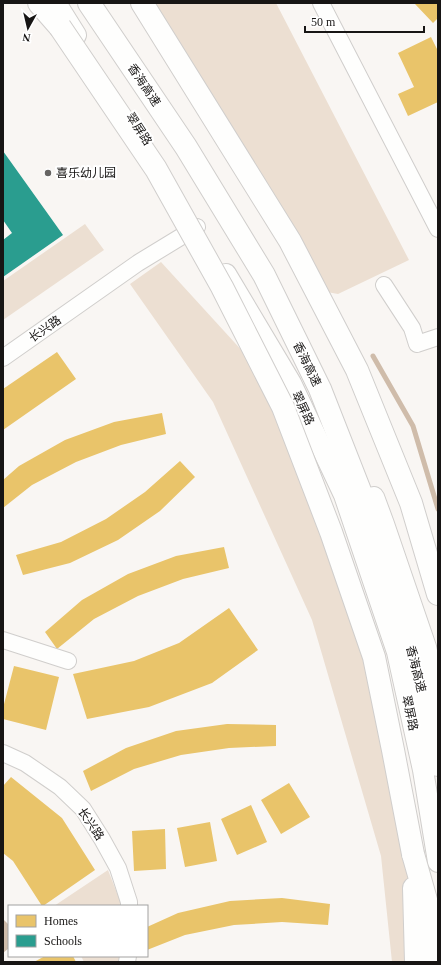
<svg xmlns="http://www.w3.org/2000/svg" width="441" height="965" font-family="'Times New Roman','Noto Sans SC',serif">
<rect width="100%" height="100%" fill="#f9f6f3"/>
<path fill="#ecdfd2" d="M152,3h124l133,257 -71,34 -11,-2z
M85,224l19,26 -101,70v-39z
M161,262l116,127 98,259 55,314h-38l-11,-106 -69,-236 -99,-218 -83,-118z
M108,870l14,36h-68z
M81,956h42l-1,6h-38z"/>
<path fill="#cfbcaa" d="M3,919l6,6v23l-6,5z"/>
<path fill="#e9c46a" d="M416,3h22v15l-5,5 -18,-19z
M431,37l7,14v51l-30,14 -10,-22 16,-7 -16,-34z
M57,352l19,27 -73,51v-41z
M162,413l4,21 -45,11 -45,17 -44,23 -29,23v-28l16,-14 46,-26 49,-18z
M180,461l15,16 -35,34 -42,29 -48,23 -47,12 -7,-20 45,-13 45,-23 39,-27z
M224,547l5,21 -46,11 -45,17 -44,23 -37,30 -12,-17 37,-32 46,-26 48,-18z
M229,608l29,42 -46,33 -63,24 -62,12 -14,-45 61,-13 45,-18z
M14,666l45,11 -13,53 -43,-11v-11z
M227,724l49,1v21l-47,2 -48,7 -47,14 -43,22 -8,-20 43,-23 50,-17z
M11,777l51,41 33,52 -52,36h-1l-29,-45 -10,-8v-67z
M289,783l21,34 -29,17 -20,-34z
M251,805l16,37 -30,13 -16,-36z
M210,822l7,39 -32,6 -8,-39z
M165,829l1,40 -32,2 -2,-40z
M282,898l48,6 -2,21 -46,-3 -48,3 -49,10 -38,15v-23l31,-14 52,-12z
M45,956h28l3,6h-42z"/>
<path fill="#2a9d8f" d="M3,151l60,84 -60,42v-37l9,-7 -9,-13z"/>
<g fill="none" stroke-linecap="round" stroke-linejoin="round">
<path stroke="#cfbcaa" stroke-width="5" d="M373,356l40,70 25,83"/>
<defs>
<path id="minor" d="M321,3l117,226
M384,285l28,43 5,16 21,-7
M3,358l135,-95 59,-36
M3,640l65,21
M3,753l22,10 35,24 23,22 19,30 16,29 11,34v4
M127,962l1,-6"/>
<path id="major" d="M56,3l20,32
M226,274l65,109 53,112 53,157 26,118 15,92
M374,497l10,27 42,123 12,54"/>
<path id="highway" d="M39,3l21,24
M89,3l97,144 78,128 56,114 51,130 39,127 26,104 2,15
M142,3l148,238 67,129 54,133 27,91
M413,854l19,67 3,41
M414,888l2,74"/>
</defs>
<use href="#minor" stroke="#d0cecc" stroke-width="18"/>
<use href="#major" stroke="#d0cecc" stroke-width="22"/>
<use href="#highway" stroke="#d0cecc" stroke-width="24"/>
<use href="#minor" stroke="#fefefd" stroke-width="16"/>
<use href="#major" stroke="#fefefd" stroke-width="20"/>
<use href="#highway" stroke="#fefefd" stroke-width="22"/>
<defs>
<path id="highway-bridge" d="M60,27l96,142 66,118 61,120 48,125 43,125 19,93 20,104"/>
</defs>
<use href="#highway-bridge" stroke="#d0cecc" stroke-width="24" stroke-linecap="butt"/>
<use href="#highway-bridge" stroke="#fefefd" stroke-width="22"/>
</g>
<circle fill="#666462" stroke="#fff" stroke-width="1.5" cx="48" cy="173" r="4"/>
<g text-anchor="middle" stroke-width="4" stroke-linejoin="round" paint-order="stroke">
<g font-size="12" fill="#171514" stroke="#fff">
<text transform="translate(144 85) rotate(56)" y="4">香海高速</text>
<text transform="translate(139 129) rotate(57)" y="4">翠屏路</text>
<text transform="translate(45 329) rotate(-35)" y="4">长兴路</text>
<text transform="translate(307 364) rotate(64)" y="4">香海高速</text>
<text transform="translate(303 408) rotate(65)" y="4">翠屏路</text>
<text transform="translate(416 669) rotate(76)" y="4">香海高速</text>
<text transform="translate(410 713) rotate(78)" y="4">翠屏路</text>
<text transform="translate(91 824) rotate(56)" y="4">长兴路</text>
</g>
<g font-size="12" fill="#171514" stroke="#fff" text-anchor="start">
<text x="56" y="177">喜乐幼儿园</text>
</g>
</g>
<rect width="441" height="965" fill="none" stroke="#171514" stroke-width="8"/>
<rect x="8" y="905" width="140" height="52" fill="#ffffff" stroke="#a2a1a1"/>
<rect x="16" y="915" width="20" height="12" fill="#e9c46a" stroke="#a2a1a1"/>
<text x="44" y="925" font-size="12" fill="#171514">Homes</text>
<rect x="16" y="935" width="20" height="12" fill="#2a9d8f" stroke="#a2a1a1"/>
<text x="44" y="945" font-size="12" fill="#171514">Schools</text>
<g transform="translate(28 28) rotate(188)" stroke="#ffffff" stroke-width="3" paint-order="stroke">
<path d="M0-3L7 15L0 10L-7 15Z" fill="#171514"/>
<text y="-6" font-size="11" font-weight="bold" text-anchor="middle" fill="#171514">N</text>
</g>
<path d="M305 26v6h119v-6" fill="none" stroke="#171514" stroke-width="2"/>
<text x="311" y="26" font-size="12" fill="#171514" stroke="#ffffff" stroke-width="3" paint-order="stroke">50 m</text>
</svg>
